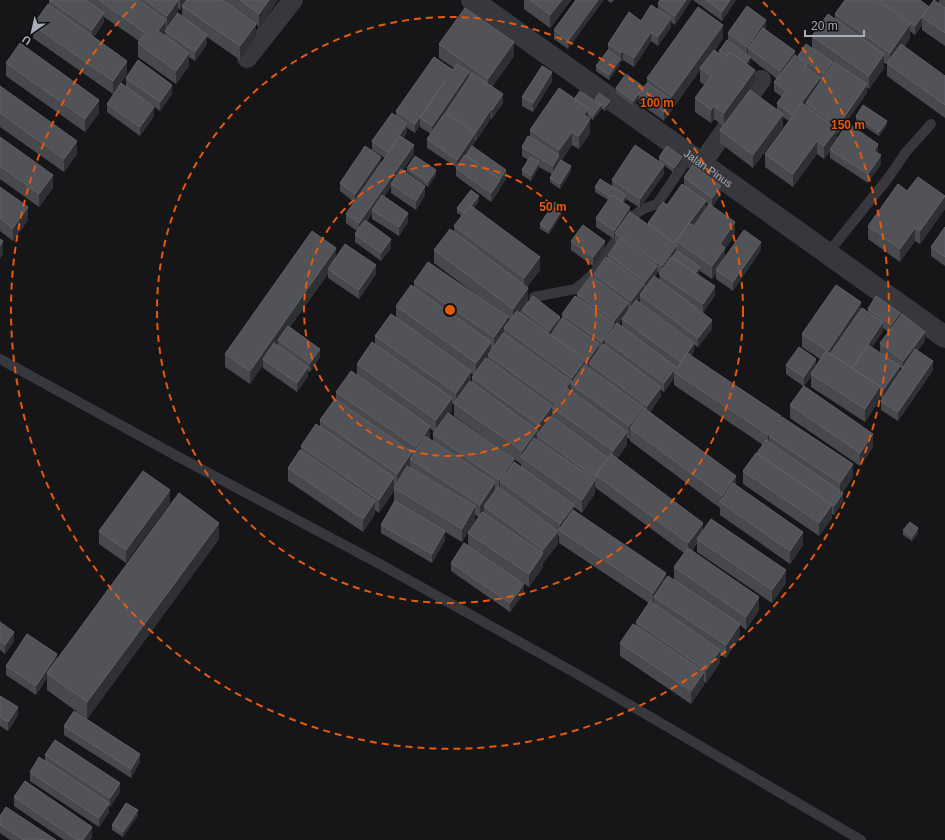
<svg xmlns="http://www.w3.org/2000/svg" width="945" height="840" font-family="Helvetica,sans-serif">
<rect width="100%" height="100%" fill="#161618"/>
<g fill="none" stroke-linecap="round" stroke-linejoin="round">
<path stroke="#37383d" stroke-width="10" d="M828,253l61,-76 17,-25 25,-28
M534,297l41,-8 8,-6 12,-11 35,-54 13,-9 14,-5 33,-49
M0,359l175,96 203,108 199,111 284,166"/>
<path stroke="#37383d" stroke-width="20" d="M247,58l46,-58
M702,163l59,-83"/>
<path stroke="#37383d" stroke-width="22" id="s1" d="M472,0l473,337"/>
</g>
<path fill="#47494d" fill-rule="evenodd" d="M49,0h229l-19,27 -3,-3v13l-16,23 -33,-23v7l-12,17 -6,-4v9l-13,18 -38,-27v-14l1,-2 -35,-24v5l-10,15 33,37 -14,20 -80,-56v-13l16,-20zM182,6v11l-4,-3v-6l2,2z
M524,0h47l-21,28 -26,-19z
M576,0l-8,49 -14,-10v-9z
M607,0h7l-3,3z
M691,0l-16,25 -4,-3v5l-13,19 -7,-5 -17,26 -11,-7 -2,2 -1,-1v3l-11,16 -13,-9v-5l12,-16v-6l50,-35v-5z
M693,0h43l-14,21z
M845,0h75l9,7 10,-3v-4h6v46l-23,-16v-5l-7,10 -5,-4v7l-6,9 41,29v42l-58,-42v-12l-3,-1v5l-15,21 -2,-1v5l-29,41 -1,-1v7l41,13 3,11 -13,19 -38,-25v-7l-6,8 -7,-5 -24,33 -28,-20v-13l24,-33 -6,-4v10l-30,41 -33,-25v-13l3,-4 -9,-7 -3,4 -16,-11v-14l10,-13 -5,-3v-12l-36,51 -25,-18v-4l-6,7 -17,-13v-5l28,-1 3,-4v-5l76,-40 -8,12 4,3v-2l9,-10v-8l38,-4v1l32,28v-2l14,-8v-12l23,-17v-5zM750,58l27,21 -3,3v9l8,6 -5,6v7l-29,-17 7,-10 -7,-18 2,-3z
M439,44l75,12 -22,31 11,16 -11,16 -1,-1 -15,23 -1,-1v2l-3,4 34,33 -6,9v1l-9,13 -35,-26v-9l-29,-19v-9l4,-5 -11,-7v-2l-5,8 -8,-5v5l-4,5 11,16 -11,16 22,25 -9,15 -25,-17v-6l-7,10 24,25 -9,14 -27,-17v-5l-5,7 24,27 -10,13 -26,-19v-8l2,-3 -11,-8v-9l8,-12 -14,-11v-8l41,-19 4,-6 -13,-8v-9l24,-25v-5l57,-41 1,-2 -15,-10z
M6,63l93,50 -14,19 -79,-56z
M126,78l46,16 -12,17 -34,-24z
M552,81l-19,31 -11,-6v-9z
M0,86l77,68 -13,18 -64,-45z
M574,99l21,2v-2l15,6 -5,6 -4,-3v2l-8,10 -5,-3 2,16 -11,16 -7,-4 -11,16 10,10 -11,18 -10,-7v-4l2,-4 -13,-7 -8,14 -9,-6v-5l6,-10 -6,-4v-9l8,-9v-8z
M107,104l47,12 -14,20 -33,-24z
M856,116l31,9 -8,11 -23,-15z
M0,137l53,51 -14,19 -39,-28z
M659,157l23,5 -8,11 -10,-8v9l-24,34 -14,-9 -2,4 6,9 18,13v-2l19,-18 17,-19v-9l37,18 -9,11 23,29 -10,14v8l36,-7 -28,41 -17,-12v-5l-4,5 -12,-8 -2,3 17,21 -12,18 -11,-8 20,24 -14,18 -4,-2v6l-3,5 90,63 72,58 -10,15v9l-9,14 -2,-1v4l-13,18 -76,-52v-13l20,-26 -89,-60v-7l-10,14 -3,-2v6l-11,16 86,73 67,60 -13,19 -70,-49v-7l-90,-67v-2l-3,-1v7l-10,14 86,71 83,53 -14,20 -75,-51v-9l-5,8 67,59 -13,20 -6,-5v12l-14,21 -6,-4v9l-14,20 -2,-1v3l-13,19 -71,-48v-13l16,-17v-4l13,-19 -90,-60v-7l-1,-1v9l-15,19v4l-14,20 -61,-41v-13l11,-16 -4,-2v5l-13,22 -17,-10v8l-13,23 -51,-30v-8l13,-24v-10l-15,22 -4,-3v4l-12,18 -75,-51v-13l13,-17v-5l19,-19v-7l16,-21v-7l21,-16v-12l18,-19v-9l21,-19v-11l18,-19v-5l76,23 -56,-42v-13l20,-17v-7l8,-10 -5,-3v-5l22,-7 -5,7 66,62 -13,17 1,14 32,21 2,-3v-5l15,-16v-4l17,-16v-4l14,-16v-3l8,-12 -1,-1v-4l-1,1 -18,-12v-9l12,-18 -13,-8v-5l17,-1v-6l47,-19zM706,202l3,3 -3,4zM657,272l3,1 -1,7 -4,-3 2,-3zM640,298v5l-2,-2zM508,318l2,2 -2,3zM622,319v8l-3,-3zM471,373l3,2 -2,2v6l-1,-1zM452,403l2,2v11l67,48v3l-71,-53 2,-3zM430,428l4,4 -1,2v7l-3,-2zM595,486l1,2 88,65 -10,14v13l-8,-2 -92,-67v-4l8,6 13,-20z
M407,168l29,7 -8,12 -21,-15z
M0,187l28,33 -15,21 -13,-10z
M907,191l38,18 -25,35 -5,-3 -15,21 -32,-23v-13z
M563,212l-14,22 -9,-5v-5z
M945,227v39l-14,-10v-9z
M571,241l34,9 -12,16 -22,-16z
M336,256l40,18 -17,25 -31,-21v-4l-38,53 30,30 -10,15 -2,-1v5l-11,16 -34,-24v-3l-13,19 -25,-17v-13z
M861,309l7,3v-3l32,8 25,24 -8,10 16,19 -35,51 -17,-11v-9l1,-3 -2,-1v2l-15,23 -54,-35v-11l-7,10 69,61 -13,19 -70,-48v-13l13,-19 -17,-12v-9h30l4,-6 -18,-12v-13zM883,328l5,4 -8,11v9l6,4 -14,-9 11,-16zM900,367l2,2 -2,3z
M170,503l-44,60 -27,-19v-13z
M903,530l15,3 -6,8 -9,-6z
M219,539l-132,180 -40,-29v-12l-11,17 -30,-20v-9l51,-6z
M451,563l73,30 -14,19 -59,-41z
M0,622l14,19 -9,13 -5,-4z
M0,696l18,19 -10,16 -8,-5z
M64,726l76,36 -9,16 -67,-43z
M45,755l75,37 -10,15 -1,-1v6l-10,15 -69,-46v-9l15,-12z
M14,797l78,39 -2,4h-26l-50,-34z
M138,815l-15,22 -11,-7v-5z
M0,825l56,15h-46l-10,-7z"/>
<path fill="#2f3033" d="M178,0v13l-11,16v-13z
M180,0h7l-7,10z
M269,0h9l-19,27v-13z
M562,0h9l-21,28v-13z
M598,0h6l-36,49v-8z
M686,0h5v1l-16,24v-9z
M730,0h6l-14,21v-9z
M104,13v9l-12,17v-9z
M922,17v8l-7,10v-9z
M671,18v9l-13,19v-9z
M166,20v12l-1,-1v3l-7,10v-13z
M766,20v9l-15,21 -3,-2v6l-1,1v-8z
M256,24v13l-16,23v-14z
M910,24v14l-20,28v-13z
M723,25v13l-22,31 -1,-1v2l-28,39v-13z
M651,32v9l-17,26v-9z
M207,35v9l-12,17v-9z
M514,42v14l-26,36v-13z
M623,51v9l-2,2v-9z
M795,51v9l-15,20v-9z
M189,53v13l-13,18v-13z
M884,54v14l-15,21v-13z
M750,57v5l-8,11v-5z
M620,59v5l-11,16v-5z
M127,61v13l-14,20v-13z
M832,62v9l-8,11v-8z
M755,70v13l-31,43v-13z
M469,72v9l-23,31v2l-14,21v-9z
M552,72v9l-19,31v-9z
M820,78v9l-14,16v3l-14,18v-9z
M445,81l-25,37v7l-5,8v-9z
M867,84v9l-29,41v-8z
M172,85v9l-12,17v-9z
M503,94v9l-11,16v-9z
M639,94v5l-6,7v-5z
M99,100v13l-14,19v-13z
M672,100v9l-8,12v-9z
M610,101v4l-5,6v-4z
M601,105v5l-8,10v-4z
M714,106v13l-3,4v-13z
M154,107v9l-14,20v-9z
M588,108v14l-4,-7z
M491,109v9l-15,23v-9z
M783,114v13l-30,41v-13z
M590,119v14l-11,16v-13z
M887,121v4l-8,11v-4z
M407,124v9l-19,28v-9z
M837,129v13l-7,8v1l-6,8v-13z
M572,132v13l-13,18v-13z
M475,133v9l-8,13h-1v1l-9,13v-9z
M77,141v13l-13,18v-13z
M817,141v13l-24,33v-13z
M878,144v9l-4,6v-8z
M414,145v9l-22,31 -1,-1v3l-17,24 -2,-1v4l-13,18v-9z
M559,155v9l-6,11v-9z
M881,155v9l-13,19v-9z
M381,157v9l-26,36v-8z
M682,157v5l-8,11v-5z
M539,162v5l-8,14v-5z
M664,165v9l-24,34v-9z
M571,166v5l-11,18v-5z
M436,170v5l-8,12v-5z
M506,170v9l-6,9v1l-9,13v-9l9,-12v-2z
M53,175v13l-14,19v-13z
M425,186v9l-9,15v-9z
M721,186v9l-9,12v-9z
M626,195v5l-5,8v-4z
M479,196v5l-14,18v-5z
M945,196v13l-25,35v-13z
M706,201v9l-25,34 -4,-3z
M28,207v13l-15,21v-13z
M630,207v9l-15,17v5l-1,1v-8z
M563,208v4l-14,22v-4z
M408,213v9l-9,14v-9z
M735,222v13l-10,14v12l-9,9v4l-4,5v-13l8,-22z
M915,228v13l-15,21v-13z
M391,239v9l-10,13v-8z
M3,241v13l-3,5v-13z
M605,241v9l-12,16v-9z
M676,242v12l-14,21v-9l13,-20v-3z
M761,242v8l-28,41v-9z
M336,248v13l-8,8v5l-48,67 -2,-1v4l-12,17 -3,-2v6l-13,19v-13z
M540,257v13l-16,21v-13z
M376,265v9l-17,25v-9z
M657,266v8l-12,17v-9z
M700,267v4l-6,9v-5z
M644,284v9l-4,2v3l-9,12v-9z
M715,286v9l-12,18v-9z
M528,288v13l-15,21v-13z
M861,302v13l-31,39v6l-2,4v-13z
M628,303v9l-14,18v-9z
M900,313v9l-9,12v-9z
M508,317v13l-4,-2v7l-10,15v-13z
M560,317v9l-11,14v-9z
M712,320v9l-14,18v-9z
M883,322v9l-28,41 -3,-4z
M614,324v8l-9,8v6l-3,5v-9z
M925,332v9l-22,29v-9z
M491,342v13h-3v5l-12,16v-13z
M694,343v8l-13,20v-9z
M599,344v8l-10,11v4l-1,2v-9z
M320,349v8l-10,15v-9z
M816,359v9l-5,6v3l-7,9v-9z
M585,360v13l-13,12v-7z
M933,361v9l-35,51v-9z
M900,366v9l-17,24v-9z
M308,367v9l-11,16v-9z
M676,367v6l-2,-1v6l-10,14v-9z
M471,371v13l-15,20v-11z
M571,381v13l-16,16v-7z
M880,386v13l-15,23v-13z
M661,387v9l-14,19v-9z
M452,398v13l-16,22v-13z
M552,406v13l-14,17v-11z
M643,407v13l-13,8 -1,12v-14z
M781,416v13l-12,7v11l-1,1v-13z
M430,426v14l-14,20v-13z
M537,430v13l-15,14v-6z
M627,432v13l-14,19v-13z
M873,434v13l-13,19v-13z
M412,452v8l-2,-1v9l-13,19v-13z
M514,459v13l-14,9v11l-1,2v-14z
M853,464v13l-13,19v-13z
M736,476v14l-14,13v-7z
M394,477v14l-15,22v-13z
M595,480v13l-13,20v-13z
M495,482v13l-11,11v6l-4,6v-13z
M170,490v13l-44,60v-13z
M843,493v8l-9,14v-9z
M375,501v13l-12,18v-13z
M574,505v13l-14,12v-6z
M832,505v13l-13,18v-13z
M475,506v14l-13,22v-13z
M219,523v16l-132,180v-17z
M703,523v13l-6,3v4l-9,13v-13z
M918,528v5l-6,8v-4z
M445,531v9l-13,23v-9z
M558,531v13l-15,19v4l-14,20v-13l14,-20v-4z
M803,532v13l-13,19v-13z
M786,570v13l-14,20v-13z
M666,573v13l-12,11v7l-1,2v-13z
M524,584v9l-14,19v-9z
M759,597v13l-13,20v-13z
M740,624v13l-14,21v-13z
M14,632v9l-9,13v-9z
M720,650v13l-14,20v-13z
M57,654v9l-10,10v5l-11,17v-9z
M704,672v13l-13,19v-13z
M18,707v8l-10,16v-9z
M140,754v8l-9,16v-9z
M120,783v9l-10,15v-9z
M109,803v9l-10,15v-9z
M138,810v5l-15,22v-5z
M92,827v9l-2,4h-7z"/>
<path fill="#525359" stroke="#5f6168" d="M49,0h37l18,13 -12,17z
M99,0h39l28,20 -8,11 31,22 -13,18 -38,-28 7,-10z
M145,0h33l-11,16z
M187,0h36l33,24 -16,22 -58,-40z
M240,0h29l-10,14z
M530,0h32l-12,15z
M576,0h22l-30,41 -14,-11z
M660,0h26l-11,16 -17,-12z
M706,0h24l-8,12z
M845,0h31l34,24 -20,29 -55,-39z
M879,0h41l9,7 -14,19z
M934,0l11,8v25l-23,-16z
M48,4l79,57 -14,20 -80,-56z
M651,5l20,13 -13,19 -7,-5 -17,26 -11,-7 -2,2 -13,-9 21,-32 12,9z
M747,6l19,14 -19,27 -19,-14z
M698,7l25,18 -51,71 -25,-18z
M465,8l49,34 -26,37 -49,-35z
M178,13l29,22 -12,17 -30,-21z
M828,14l56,40 -15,22 -57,-40z
M763,28l32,23 -15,20 -32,-23z
M727,40l23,17 -4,6 -16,-11 -4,4 -7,-5z
M20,43l79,57 -14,19 -79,-56z
M806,44l26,18 -8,12 -26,-18z
M901,44l44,32v29l-58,-42z
M608,50l12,9 -11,16 -13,-9z
M714,50l11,8 5,-6 25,18 -31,43 -10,-7 -3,4 -16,-12 16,-22 -11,-8z
M795,55l12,9 -2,2 15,12 -28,37 -15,-12 9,-12 -12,-9z
M434,57l19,13 4,-6 12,8 -37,54 -12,-8 25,-37 -30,43 -19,-13z
M138,60l34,25 -12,17 -34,-24z
M834,62l33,22 -29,42 -32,-23z
M542,66l10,6 -19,31 -11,-6z
M472,73l31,21 -11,16 -1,-1 -15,23 -30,-20z
M626,74l18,13 -11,14 -17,-13z
M121,83l33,24 -14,20 -33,-23z
M647,83l25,17 -8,12 -25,-18z
M0,86l77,55 -13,18 -64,-46z
M559,88l29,20 -4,7 6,4 -11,17 -7,-4 -13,18 -29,-20z
M750,90l33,24 -30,41 -33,-25z
M580,91l21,14 -8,11 -5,-3v-5l-14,-9z
M599,93l11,8 -5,6 -10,-8z
M802,103l35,26 -13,17 -7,-5 -24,33 -28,-20z
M863,105l24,16 -8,11 -23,-16z
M392,113l15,11 -19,28 -16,-11z
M445,113l30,20 -18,27 -30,-21z
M850,125l28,19 -4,7 7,4 -13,19 -38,-24 13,-20 2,2z
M400,136l14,9 -55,78 -13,-9z
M528,136l31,19 -6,11 -31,-19z
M0,137l53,38 -14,19 -39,-28z
M635,145l29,20 -24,34 -28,-19z
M365,146l16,11 -26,37 -15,-11z
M472,146l34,24 -6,9 -34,-24z
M667,146l15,11 -8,11 -15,-11z
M465,155l35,25 -9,13 -35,-25z
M415,156l21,14 -8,12 -21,-14z
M530,157l9,5 -8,14 -9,-6z
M561,160l10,6 -11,18 -10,-6z
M693,165l28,21 -9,12 -28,-21z
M401,169l24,17 -9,15 -25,-17z
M918,177l27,19 -25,35 -5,-3 -15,21 -32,-23 30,-42 9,7z
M600,179l26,16 -4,7 -10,-7 -2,2 -15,-10z
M682,184l24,17 -17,22 -14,20 -27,-20 15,-21 4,3z
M0,187l28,20 -15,21 -13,-10z
M471,190l8,6 -8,10 -1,-1 -6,8 -7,-5z
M382,195l26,18 -9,14 -27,-17z
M612,195l18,12 -16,24 -18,-13z
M555,202l8,6 -14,22 -9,-6z
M709,204l26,18 -15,22 5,4 -13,18 -36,-25 13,-18 5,3z
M470,205l70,52 -16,21 -70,-52z
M630,212l47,33 -15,21 -47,-33z
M365,220l26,19 -10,14 -26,-19z
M583,225l22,16 -12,16 -22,-16z
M945,227v30l-14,-10z
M450,229l78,59 -15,21 -79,-59z
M744,230l17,12 -28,40 -17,-12z
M312,231l24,17 -86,123 -25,-17z
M620,238l37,28 -12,16 -37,-27z
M0,239l3,2 -3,5z
M345,244l31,21 -17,25 -31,-21z
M677,251l23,16 -5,6 -23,-16z
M606,257l38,27 -13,17 -37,-27z
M671,257l44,29 -12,18 -44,-30z
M428,262l80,55 -14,20 -80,-55z
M591,276l37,27 -14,18 -37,-27z
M654,276l58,44 -14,18 -58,-43z
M411,285l80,57 -15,21 -80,-57z
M836,285l25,17 -33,49 -26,-17z
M533,296l27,21 -11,14 -27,-21z
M575,296l39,28 -12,18 -40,-28z
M876,296l24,17 -9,12 -23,-16z
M636,300l58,43 -13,19 -59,-43z
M862,308l21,14 -31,46 -22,-14z
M517,311l68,49 -13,18 -68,-50z
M391,314l80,57 -15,22 -81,-57z
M902,314l23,18 -22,29 -23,-18z
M562,318l37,26 -11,16 -37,-25z
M617,323l59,44 -12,16 -59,-43z
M288,326l32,23 -10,14 -32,-23z
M503,333l68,48 -16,22 -67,-48z
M372,342l80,56 -16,22 -79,-56z
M274,343l34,24 -11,16 -34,-24z
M603,344l58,43 -14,19 -58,-43z
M868,345l32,21 -17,24 -3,-2v-2l-28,-17z
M799,347l17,12 -12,18 -18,-12z
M915,349l18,12 -35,51 -17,-11z
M826,351l54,35 -15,23 -54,-35z
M687,353l94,63 -13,19 -94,-63z
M486,358l66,48 -14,19 -66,-48z
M584,365l59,42 -14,19 -58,-42z
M351,371l79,55 -14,21 -80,-55z
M470,381l67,49 -15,21 -68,-48z
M804,386l69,48 -13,19 -70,-48z
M567,388l60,44 -14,19 -60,-43z
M335,399l77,53 -15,22 -77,-54z
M644,408l92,68 -14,20 -92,-68z
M448,413l66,46 -15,21 -66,-46z
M551,416l57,42 -12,17v3l-59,-43z
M782,417l71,47 -13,19 -71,-47z
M316,424l78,53 -15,23 -78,-54z
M425,436l70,46 -15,23 -70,-46z
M534,438l61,42 -13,20 -61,-43z
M766,440l77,53 -9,13 -77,-53z
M300,450l75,51 -12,18 -75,-51z
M756,453l76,52 -13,18 -76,-52z
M611,454l92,69 -15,20 -92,-68z
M514,462l60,43 -14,19 -60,-43z
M407,466l68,40 -13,23 -68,-41z
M143,471l27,19 -44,60 -27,-19z
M733,483l70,49 -13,19 -70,-49z
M498,487l60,44 -15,19 -59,-44z
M179,493l40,30 -132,179 -40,-29z
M395,501l50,30 -13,23 -51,-29z
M573,510l93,63 -13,20 -94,-63z
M482,512l61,41 -14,21 -61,-41z
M711,519l75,51 -14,20 -75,-51z
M910,522l8,6 -6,9 -9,-7z
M464,543l60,41 -14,19 -59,-40z
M688,548l71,49 -13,20 -72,-50z
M668,576l72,48 -14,21 -72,-48z
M650,601l70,49 -14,20 -70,-48z
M0,622l14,10 -9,13 -5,-4z
M633,624l71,48 -13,19 -71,-48z
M27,634l30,20 -21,32 -30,-20z
M0,696l18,11 -10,15 -8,-5z
M74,711l66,43 -9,15 -67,-43z
M55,740l65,43 -10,15 -65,-43z
M39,757l70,46 -10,15 -69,-46z
M25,781l67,46 -9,13h-6l-63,-43z
M126,803l12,7 -15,22 -11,-7z
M6,807l50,33h-32l-24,-15v-9z"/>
<g fill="none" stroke="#e8590c" stroke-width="2" stroke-dasharray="7 5">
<circle cx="450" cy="310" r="146"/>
<circle cx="450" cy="310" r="293"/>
<path d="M763 2A439 439 0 1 1 137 2"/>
</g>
<g text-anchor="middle" stroke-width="3" stroke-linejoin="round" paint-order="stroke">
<g font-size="11" fill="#a8adb8" stroke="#111113">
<text dy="4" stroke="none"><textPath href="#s1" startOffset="290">Jalan Pinus</textPath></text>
</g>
</g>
<circle cx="450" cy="310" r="6" fill="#e8590c" stroke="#111113" stroke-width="2"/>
<g font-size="12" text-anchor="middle" font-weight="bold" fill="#e8590c" stroke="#111113" stroke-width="3" stroke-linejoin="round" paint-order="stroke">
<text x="657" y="107">100 m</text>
<text x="848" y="129">150 m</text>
<text x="553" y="211">50 m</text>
</g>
<g transform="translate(32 32) rotate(214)" stroke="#111113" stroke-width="3" paint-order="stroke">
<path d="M0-3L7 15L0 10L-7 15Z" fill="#a8adb8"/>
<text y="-6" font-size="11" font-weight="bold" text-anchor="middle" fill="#a8adb8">U</text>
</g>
<path d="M805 30v6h59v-6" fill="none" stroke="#a8adb8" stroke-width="2"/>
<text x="811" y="30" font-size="12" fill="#a8adb8" stroke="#111113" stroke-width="3" paint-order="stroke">20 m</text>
</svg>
